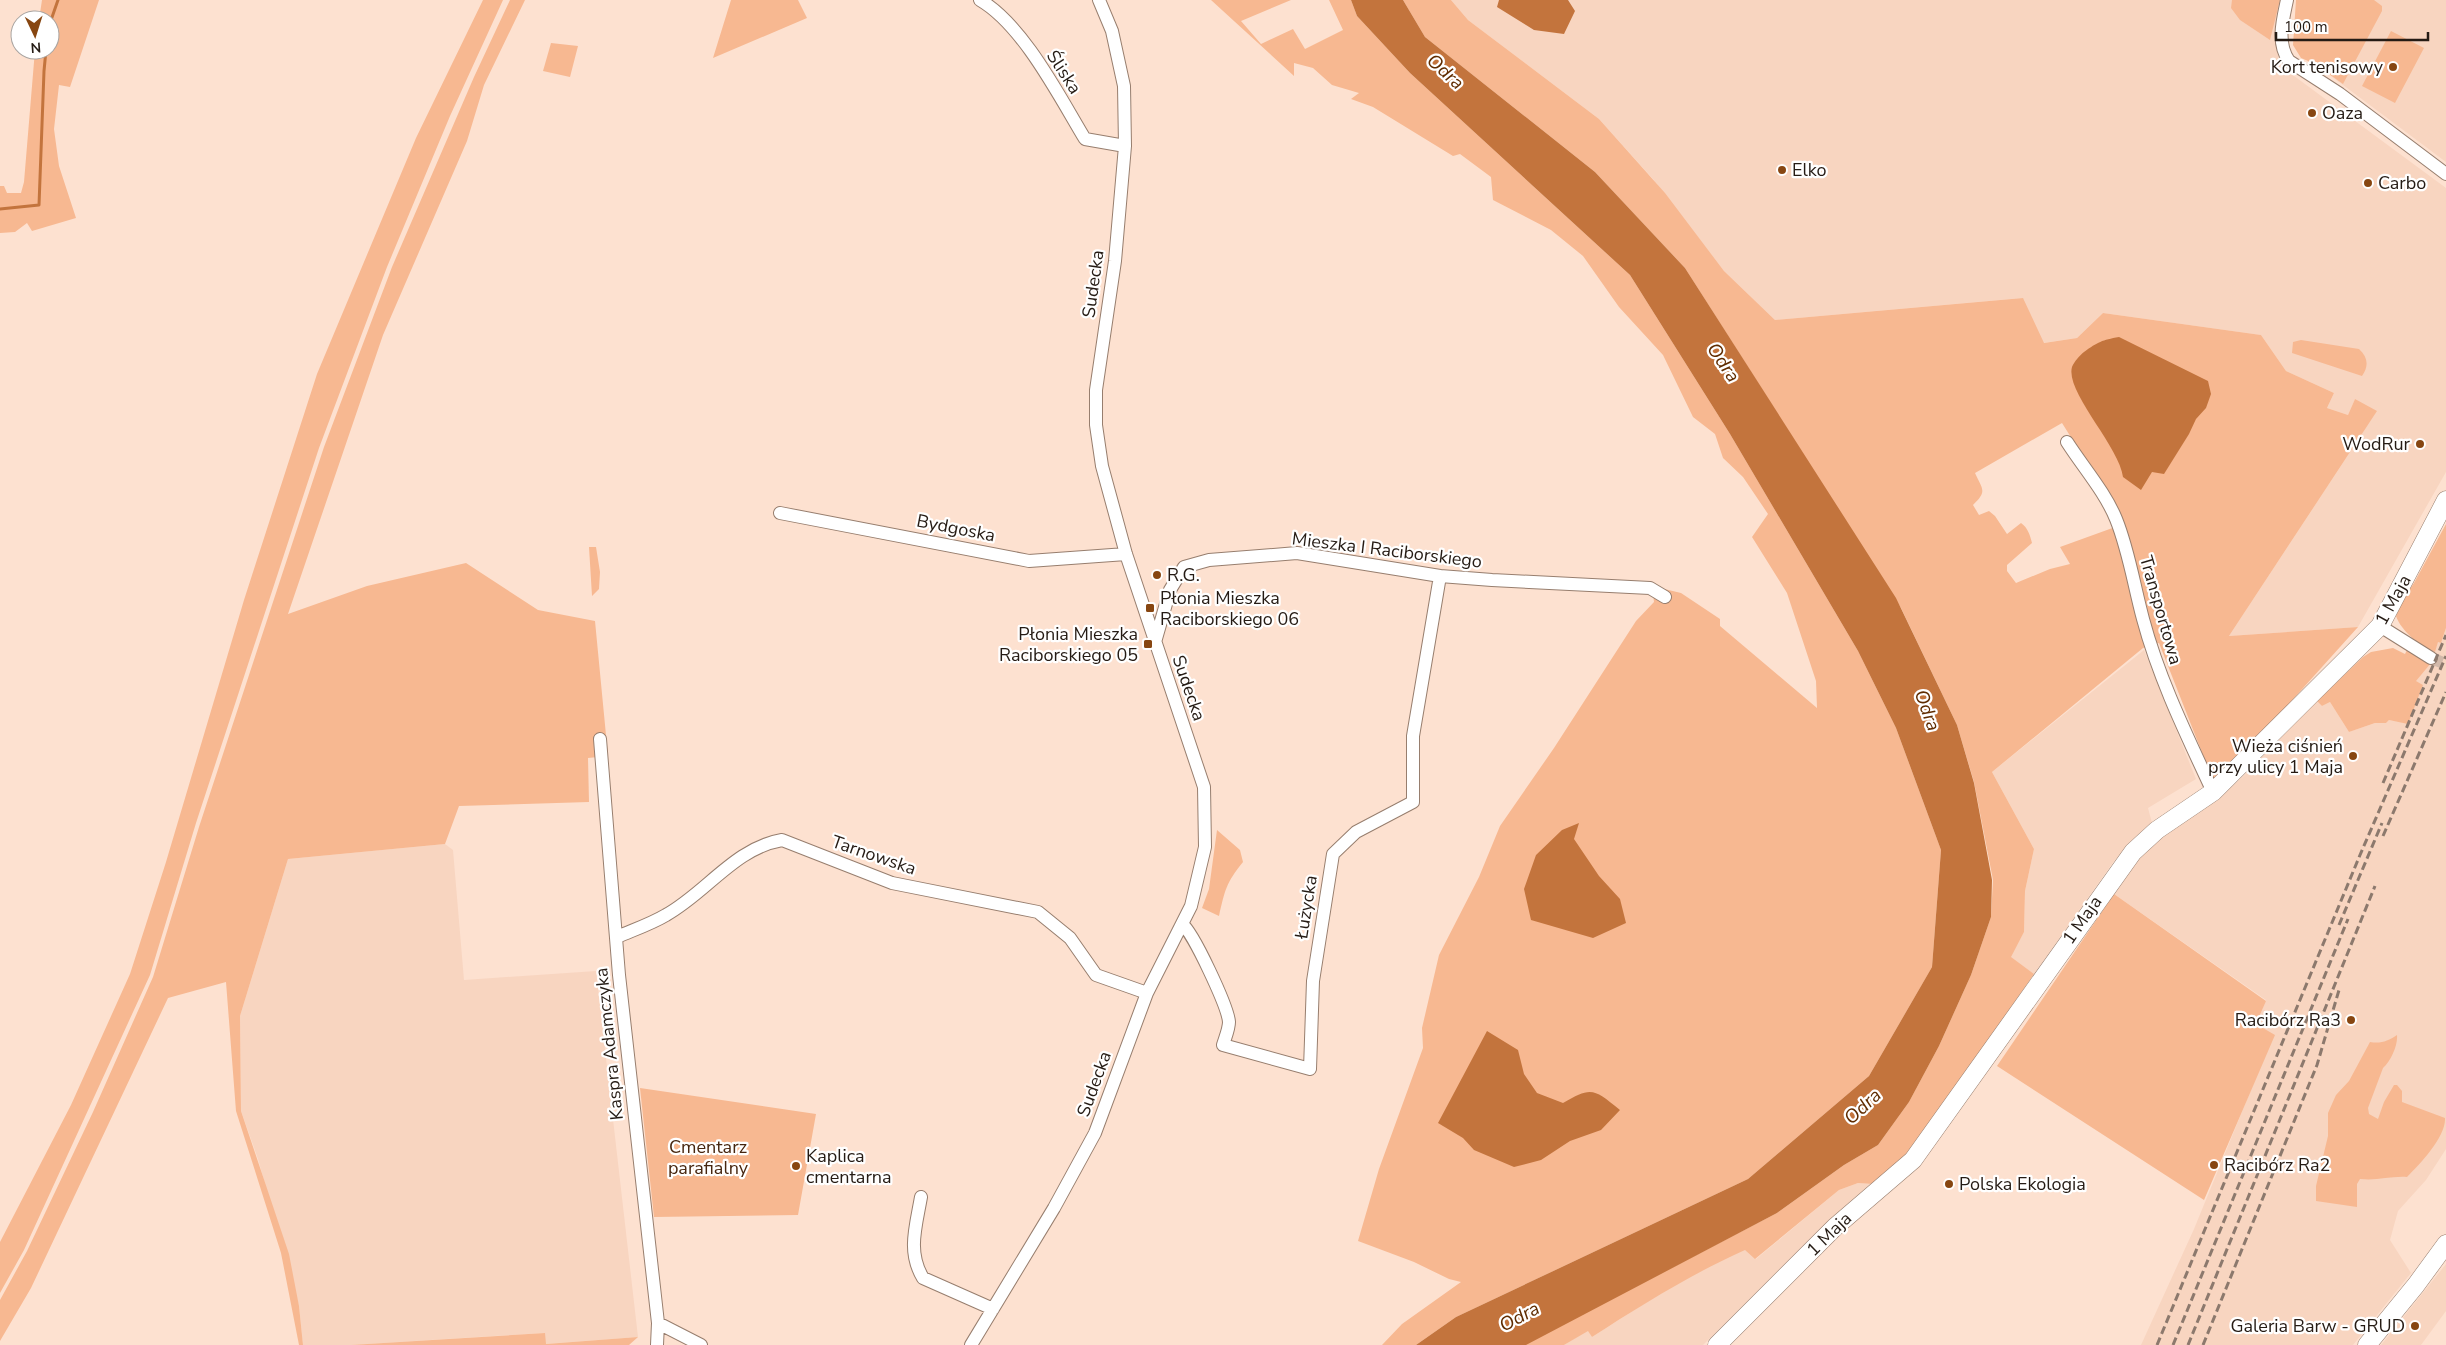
<svg xmlns="http://www.w3.org/2000/svg" width="2446" height="1345" font-family="'Nunito Sans',sans-serif">
<rect width="100%" height="100%" fill="#fde1d0"/>
<path fill="#f8d5c0" d="M1451,0h832l-5,64 168,124v284l-88,155 -129,9 125,-190 1,-47 -7,16 -21,-7 7,-15 -48,-22 -25,-36 -158,-22 -26,25 -34,5 -21,-45 -247,22 -51,-49 -71,-92 -54,-60 -131,-99z
M2309,0h137v162l-131,-98z
M2446,628v521l-20,31 -28,31 -8,29 21,33 -58,72h-212l53,-116 79,-193 -17,-11 10,-25 -152,-106 31,-43 13,-12 61,-41 27,-24 71,-73 5,5 8,-4 19,30 26,-9h11l3,-3 18,3 16,-38 -8,-4 16,-18 7,-22 3,2z
M2144,650l52,129 -48,29 4,15 -38,38 -80,113 -24,-17 14,-25 1,-41 9,-42 -42,-77z
M445,844l8,6 11,130 132,-9 42,366 -93,7 -1,-11 -193,12h-48l-4,-39 -41,-147 -17,-48 -1,-95 48,-157z
M1858,1183l15,1 -71,63 -99,98h-139l24,-15 4,7 83,-53 26,-15 44,-20 11,10 83,-69z
M2446,1264v47l-25,34h-40z"/>
<path fill="#f7b891" fill-rule="evenodd" d="M42,0h57l-29,87 -11,-2 -5,44 5,37 17,52 -44,13 -5,-8 -12,9 -15,1v-47h4l3,7h14l3,-11 11,-132h15v-30h-11z
M483,0h20l-53,116 -63,151 -68,181 -123,375 -46,152 -126,275 -24,43v-51l71,-137 59,-131 36,-112 78,-262 73,-226 99,-236z
M510,0h15l-41,85 -17,56 -84,194 -95,279 79,-28 99,-23 72,47 57,11 13,135 -20,2 1,44 -130,4 -14,38 -157,15 -48,157 1,95 48,143 10,52 4,39h-4l-18,-92 -45,-142 -10,-129 -58,16 -137,290 -31,53v-41l27,-49 66,-139 60,-135 46,-150 125,-380 68,-180 82,-190z
M731,0h67l9,18 -94,40z
M1211,0h80l-50,21 20,23 32,-15 12,20 38,-19 -14,-30h22l6,16 53,57 220,202 100,159 128,217 38,77 45,122 -9,117 -63,109 -121,103 -292,138 -40,28h-34l20,-21 59,-42 -12,-3 -35,-17 -56,-21 21,-72 44,-121 -1,-20 17,-73 40,-78 21,-51 54,-78 82,-127 18,-19 -2,-16 29,7 39,26v7l97,82 -1,-27 -29,-88 -35,-56 16,-23 -25,-37 -20,-19 -8,-24 -22,-17 -30,-62 -44,-48 -36,-51 -32,-26 -58,-30 -2,-23 -31,-23 -7,2 -80,-49 -22,-8 8,-6 -27,-8 -19,-17 -19,-5v13z
M1403,0h48l17,20 131,99 66,74 59,78 51,49 248,-22 21,45 33,-5 26,-25 158,22 25,36 48,22 -7,15 21,7 7,-16 22,12 -148,225 129,-9 -137,152 -9,-1 -53,-135 -16,5 -151,124 42,77 -9,42 -1,41 -13,25 23,17 -119,173 -42,37 -15,-1 -19,7 -84,69 -10,-9c-54,24 -103,55 -153,87l-4,-6 -24,14h-41l254,-132 67,-48 34,-20 31,-43 30,-56 32,-71 20,-58 2,-37 -19,-98 -17,-57 -56,-117 -216,-340 -90,-96 -170,-135zM2062,423l27,43 29,60 -58,21 10,17 -20,5 -34,14 -9,-12v-6l25,-22c-2,-8 -4,-15 -11,-20l-14,11 -12,-18 -6,-5 -10,4 -6,-10c15,-14 9,-16 2,-32z
M2232,0h48l-10,40 -30,-20 -9,-12z
M2296,0h78l8,6v5l-39,73 -28,-20 -14,-6 -8,-13z
M2391,31l33,17 -29,55 -33,-17z
M551,43l27,3 -8,31 -27,-6z
M2301,340l58,9c9,8 10,17 3,27l-70,-23 1,-11z
M2446,524v104l-5,15 -3,-1 -3,10c-15,-6 -34,-21 -39,-36l7,-17 11,-16z
M589,547h7l4,25 -1,17 -7,7z
M2393,648l12,6 2,-4 24,13 -15,18 7,4 -15,39 -19,-4 -3,3h-11l-26,9 -19,-30 -8,4 -5,-5 46,-44 8,-5z
M1217,830l23,20 3,12c-17,21 -18,28 -24,54l-17,-8 7,-19z
M2114,894l152,107 -10,23 19,11 -71,165 -207,-134z
M2397,1035c1,10 -6,26 -14,33l-15,40 1,6 9,5 6,-17 10,-17h3l5,6v11l43,16c1,19 -25,46 -38,59 -17,-1 -30,4 -47,2l-3,5v23l-41,-6v-15l12,-50v-23l8,-18 13,-14 21,-39c11,2 18,-1 27,-7z
M640,1088l176,26 -18,101 -144,2z
M545,1333l1,11 92,-7 -9,8h-278z"/>
<path fill="#c3743d" d="M1351,0h52l22,37 170,135 90,96 211,330 61,127 17,58 18,97 -1,37 -20,58 -32,71 -30,56 -31,43 -34,20 -67,48 -251,132h-110l40,-28 292,-138 121,-103 63,-109 9,-117 -45,-122 -38,-77 -128,-217 -100,-159 -220,-202 -53,-57z
M1499,0h69l7,11 -11,23 -30,-4 -37,-23z
M2119,337l89,44 3,13 -5,14 -10,11 -7,15 -25,40 -12,-2 -11,18 -18,-13c-4,-31 -58,-85 -51,-110 2,-5 8,-12 12,-15 14,-10 18,-12 35,-15z
M1579,823l-5,16 25,37 21,23 6,24 -33,15 -62,-18 -7,-31 12,-34 26,-25z
M1487,1031l31,19 6,24 13,19 26,10c29,-17 31,-14 57,7l-19,20 -31,11 -29,19 -27,7 -40,-17 -11,-12 -25,-15z"/>
<g fill="none" stroke-linecap="round" stroke-linejoin="round">
<path stroke="#c3743d" stroke-width="3" d="M50,23l8,-23
M0,209l39,-4 5,-134 2,-21"/>
<path stroke="#d2b9aa" stroke-width="12" stroke-dasharray="12 6" stroke-linecap="butt" d="M2431,658l15,6"/>
<defs>
<path id="street" d="M980,0c43,25 79,96 105,139l40,7
M2287,0c-4,19 -11,43 2,61l51,33 106,80
M2067,442c16,25 38,50 49,77 13,32 18,67 27,100 16,60 44,117 70,173
M780,513l249,48 97,-7
M2380,626l51,32
M1155,642l15,-52 14,-23 25,-7 88,-7 143,23 52,4 158,8 15,9
M600,739l19,236 39,348 -1,22
M1182,924c11,8 46,83 47,98 0,7 -4,16 -6,23l87,24 3,-88 20,-127 23,-22 57,-30v-66l27,-160
M617,937c16,-7 34,-13 49,-22 40,-22 69,-67 116,-75l110,43 146,29 32,26 26,37 51,18
M921,1197c-5,29 -14,55 2,81l70,31
M658,1323l43,22
M971,1345l83,-137 41,-75 52,-140 44,-87 14,-59 -1,-60 -78,-233 -24,-88 -6,-41v-35l19,-129 10,-115 -1,-60 -12,-55 -13,-31"/>
<path id="secondary" d="M1717,1345l118,-118 78,-67 220,-308 24,-22 56,-38 167,-166 66,-126
M2367,1345l49,-60 30,-41"/>
</defs>
<use href="#street" stroke="#977e6e" stroke-width="14"/>
<use href="#secondary" stroke="#977e6e" stroke-width="19"/>
<use href="#street" stroke="#fff" stroke-width="12"/>
<use href="#secondary" stroke="#fff" stroke-width="18"/>
<path stroke="#8c796d" stroke-width="3" stroke-dasharray="8 4" stroke-linecap="butt" d="M2383,783l63,-148
M2383,836l63,-144
M2339,925l43,-102
M2157,1345l203,-490 86,-199
M2173,1345l175,-426
M2188,1345l187,-459
M2203,1345l114,-280 22,-75"/>
</g>
<g fill="#874611" stroke="#fff" stroke-width="2">
<circle cx="2393" cy="67" r="5"/>
<circle cx="2312" cy="113" r="5"/>
<circle cx="1782" cy="170" r="5"/>
<circle cx="2368" cy="183" r="5"/>
<circle cx="2420" cy="444" r="5"/>
<circle cx="1157" cy="575" r="5"/>
<rect x="1145" y="603" width="10" height="10" rx="2.5"/>
<rect x="1143" y="639" width="10" height="10" rx="2.5"/>
<circle cx="2353" cy="756" r="5"/>
<circle cx="2351" cy="1020" r="5"/>
<circle cx="2214" cy="1165" r="5"/>
<circle cx="796" cy="1166" r="5"/>
<circle cx="1949" cy="1184" r="5"/>
<circle cx="2415" cy="1326" r="5"/>
</g>
<g text-anchor="middle" stroke-width="4.5" stroke-linejoin="round" paint-order="stroke">
<g font-size="18" fill="#251b14" stroke="#fff" text-anchor="start">
<text x="2383" y="73" text-anchor="end">Kort tenisowy</text>
<text x="2322" y="119">Oaza</text>
<text x="1792" y="176">Elko</text>
<text x="2378" y="189">Carbo</text>
<text x="2410" y="450" text-anchor="end">WodRur</text>
<text x="1167" y="581">R.G.</text>
<text x="1160" y="604">Płonia Mieszka<tspan x="1160" dy="21">Raciborskiego 06</tspan></text>
<text x="1138" y="640" text-anchor="end">Płonia Mieszka<tspan x="1138" dy="21">Raciborskiego 05</tspan></text>
<text x="2343" y="752" text-anchor="end">Wieża ciśnień<tspan x="2343" dy="21">przy ulicy 1 Maja</tspan></text>
<text x="2341" y="1026" text-anchor="end">Racibórz Ra3</text>
<text x="806" y="1162">Kaplica<tspan x="806" dy="21">cmentarna</tspan></text>
<text x="2224" y="1171">Racibórz Ra2</text>
<text x="1959" y="1190">Polska Ekologia</text>
<text x="2405" y="1332" text-anchor="end">Galeria Barw - GRUD</text>
</g>
<g font-size="18" fill="#251b14" stroke="#fff">
<text transform="translate(1064 72) rotate(57)" y="6">Śliska</text>
<text transform="translate(1093 284) rotate(-82)" y="6">Sudecka</text>
<text transform="translate(956 528) rotate(11)" y="6">Bydgoska</text>
<text transform="translate(1387 550) rotate(7)" y="6">Mieszka I Raciborskiego</text>
<text transform="translate(2393 600) rotate(-61)" y="6">1 Maja</text>
<text transform="translate(2161 610) rotate(74)" y="6">Transportowa</text>
<text transform="translate(1189 688) rotate(71)" y="6">Sudecka</text>
<text transform="translate(874 855) rotate(19)" y="6">Tarnowska</text>
<text transform="translate(1306 907) rotate(-81)" y="6">Łużycka</text>
<text transform="translate(2082 920) rotate(-55)" y="6">1 Maja</text>
<text transform="translate(609 1044) rotate(-96)" y="6">Kaspra Adamczyka</text>
<text transform="translate(1094 1084) rotate(-70)" y="6">Sudecka</text>
<text transform="translate(1829 1234) rotate(-44)" y="6">1 Maja</text>
</g>
<g font-size="18" fill="#47260f" stroke="#fff">
<text x="708" y="1153">Cmentarz<tspan x="708" dy="21">parafialny</tspan></text>
</g>
<g font-size="19" font-style="italic" fill="#602c00" stroke="#fff">
<text transform="translate(1446 71) rotate(42)" y="7">Odra</text>
<text transform="translate(1724 362) rotate(56)" y="7">Odra</text>
<text transform="translate(1928 710) rotate(70)" y="7">Odra</text>
<text transform="translate(1862 1106) rotate(-43)" y="7">Odra</text>
<text transform="translate(1519 1316) rotate(-28)" y="7">Odra</text>
</g>
</g>
<g transform="translate(35 35) rotate(176)"><circle r="24" fill="#ffffff" stroke="#a8a4a1"/>
<path d="M0-4L9 19L0 12L-9 19Z" fill="#874611"/>
<text y="-8" font-size="14" font-weight="bold" text-anchor="middle" fill="#251b14">N</text>
</g>
<path d="M2276 32v8h152v-8" fill="none" stroke="#251b14" stroke-width="2.5"/>
<text x="2284" y="32" font-size="15" fill="#251b14" stroke="#ffffff" stroke-width="4" paint-order="stroke">100 m</text>
</svg>
